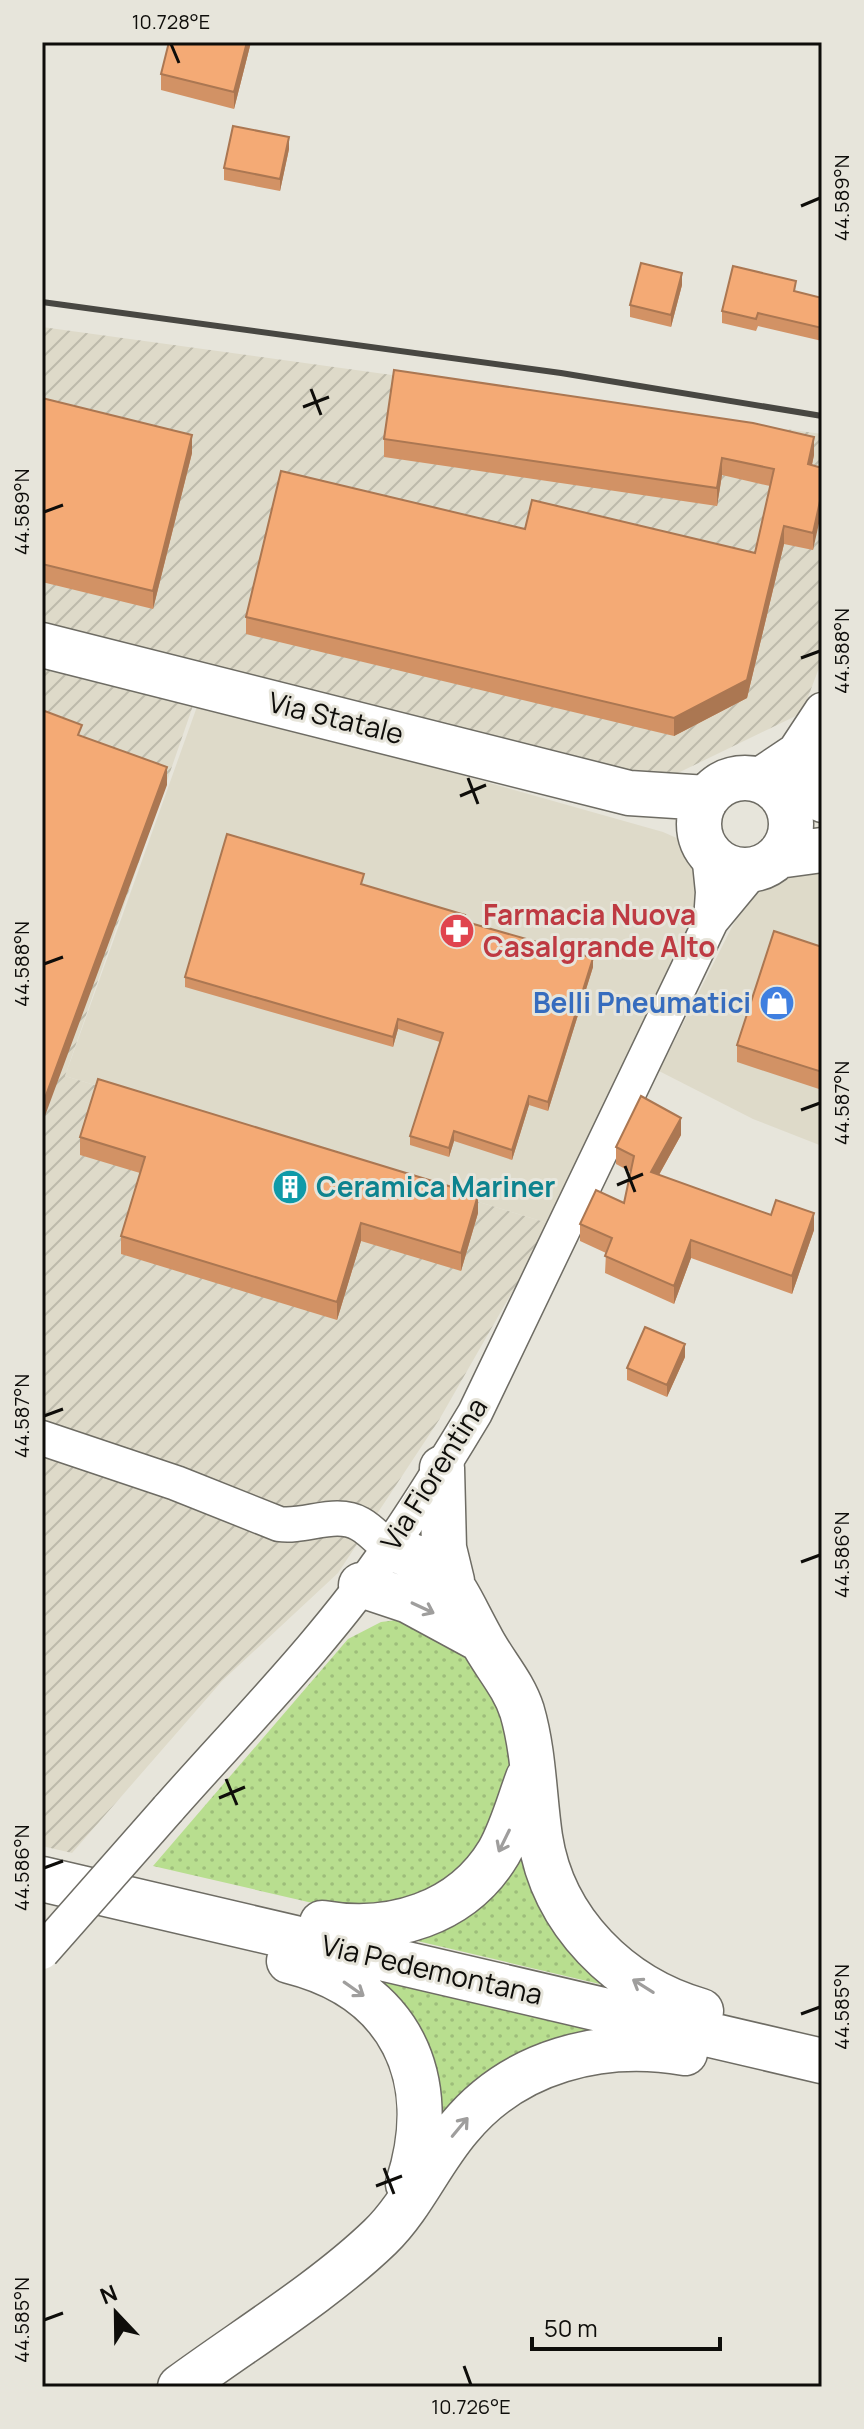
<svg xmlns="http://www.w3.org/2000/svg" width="864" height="2429" font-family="Manrope,sans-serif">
<defs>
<pattern id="industrial-furrows" width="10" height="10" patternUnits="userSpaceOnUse" patternTransform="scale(2)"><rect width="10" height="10" fill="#dedac9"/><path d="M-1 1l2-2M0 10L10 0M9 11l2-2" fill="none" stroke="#bdbaab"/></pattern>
<pattern id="grass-dots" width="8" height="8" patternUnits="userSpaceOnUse" patternTransform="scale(2)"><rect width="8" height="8" fill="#b8de8f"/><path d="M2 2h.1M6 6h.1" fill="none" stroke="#9dbd7a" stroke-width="1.8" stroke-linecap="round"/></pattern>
</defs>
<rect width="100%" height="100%" fill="#e7e5db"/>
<path fill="#dedac9" d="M199,701l464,131 25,11 19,32 -2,47 -154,302 -486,-148z
M822,870v276l-69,-27 -94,-48 76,-150 25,-31 13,-14z"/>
<path fill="url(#industrial-furrows)" d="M42,327l780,107v226l-20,53 -149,72 -448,-114 -140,405 486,148 -112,196 -101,153 -116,108 -150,172 -30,-7z"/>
<path fill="url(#grass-dots)" d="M405,1619l60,27 32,42 16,80 -12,48 -40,61 -45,23 -73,10 -190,-44 195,-227 33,-17z
M523,1824l115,169 -242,-57z
M367,1972l246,60 -177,102z"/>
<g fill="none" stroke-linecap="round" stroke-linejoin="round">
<defs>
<path id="minor" d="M819,725c-8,35 -14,45 3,80
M753,779l42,-28 27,-41
M787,806l22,-46
M709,853l4,39 -2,29
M42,1438l134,45 103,41c26,4 57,-14 81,0 11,6 20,17 29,24
M168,1809c75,-85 158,-168 222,-262 30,-44 58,-89 85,-134l236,-492 43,-52"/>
<path id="major" d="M42,645l587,148 78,5
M699 824a46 46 0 1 1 92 0a46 46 0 1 1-92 0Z
M778,856l44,-6
M442,1468l2,80 8,33
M389,1548c62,18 63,38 91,89 13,26 33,46 42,74 12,41 12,85 18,126 13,85 80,151 161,174
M361,1585l48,16 72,39
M42,1879l780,182
M322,1923c68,12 140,-9 177,-71 13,-23 20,-50 29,-74
M289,1961c112,28 153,117 119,223
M180,2387c64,-47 144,-96 200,-150 32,-31 50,-75 79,-109 56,-68 143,-89 226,-75"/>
</defs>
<use href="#minor" stroke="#6e6c64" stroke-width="37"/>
<use href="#major" stroke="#6e6c64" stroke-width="47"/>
<use href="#minor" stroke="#fff" stroke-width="34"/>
<use href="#major" stroke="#fff" stroke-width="44"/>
<path stroke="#484742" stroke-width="6" d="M42,302l519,71 261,43"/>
<defs>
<path id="minor-bridge" d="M42,1952l126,-143"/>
</defs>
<use href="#minor-bridge" stroke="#6e6c64" stroke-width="37" stroke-linecap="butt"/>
<use href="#minor-bridge" stroke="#fff" stroke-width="34"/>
</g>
<path fill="#d29265" d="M169,42h82l-17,67 -73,-19v-16z
M289,149l-9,42 -56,-11v-12z
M682,285l-11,42 -41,-10v-12z
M796,292l26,6v43l-64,-15 -2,5 -34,-8v-12z
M42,398l150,55 -39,156 -111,-27z
M384,439l430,16 -2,10 10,3 -9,82 -29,-6 -37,154 -73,38 -428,-102v-17l279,-88 230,24 15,-67 -48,-11 -5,31 -333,-49z
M364,885l229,82 -45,144 -19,-6 -17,55 -58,-19 -5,16 -39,-12v-9l30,-94 -42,-13 -5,18 -208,-60v-10z
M822,947v143l-85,-28v-17z
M681,1135l-22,40 155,55 -22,64 -101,-36 -17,46 -69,-31 1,-20 -26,-12v-17l44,-21 7,-31 -15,-8v-17z
M80,1137l398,76 -17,58 -100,-30 -24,79 -216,-66v-18l19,-63 -60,-18z
M685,1357l-18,40 -40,-17v-12z"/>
<path fill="#ab7752" d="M247,42h4l-17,67v-17z
M289,137v12l-9,42v-12z
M682,273v12l-11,42v-12z
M192,435v18l-39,156v-18z
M814,437v18l-6,27v-18z
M722,458v17l-5,31v-18z
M822,492v18l-9,40v-17z
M784,526v18l-37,154 -73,38v-18z
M167,767v18l-125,339v-18z
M593,958v9l-45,144v-9z
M398,1019v10l-5,18v-10z
M529,1096v9l-17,55v-10z
M681,1118v17l-30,54v-17z
M454,1131v10l-5,16v-9z
M478,1195v18l-17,58v-18z
M814,1213v17l-22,64v-18z
M361,1223v18l-24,79v-18z
M691,1240v18l-17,46v-18z
M685,1344v13l-18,40v-12z"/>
<path fill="#f4aa75" stroke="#ab7752" stroke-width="2" d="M169,42h78l-13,50 -73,-18z
M233,126l56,11 -9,42 -56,-11z
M641,263l41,10 -11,42 -41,-10z
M733,266l63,15 -2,10 28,7v30l-64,-15 -2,6 -34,-8z
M394,370l359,53 61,14 -6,27 14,4v24l-9,41 -29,-7 -37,154 -73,38 -428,-101 35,-146 244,58 7,-29 223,53 19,-84 -52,-11 -5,30 -333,-49z
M42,398l150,37 -39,156 -111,-27z
M42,710l40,15 -4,10 89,32 -125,339z
M227,834l137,40 -3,10 104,31 -2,6 130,37 -45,144 -19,-6 -17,54 -58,-19 -5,17 -39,-12 33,-103 -45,-14 -5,18 -208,-60z
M774,931l48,16v125l-85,-27z
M98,1079l380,116 -17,58 -100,-30 -24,79 -216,-66 24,-79 -65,-20z
M641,1096l40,22 -30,54 120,43 5,-15 38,13 -22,63 -101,-36 -17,46 -69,-30 7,-18 -32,-14 16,-34 28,13 10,-47 -18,-9z
M645,1327l40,17 -18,41 -40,-17z"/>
<defs><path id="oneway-shaft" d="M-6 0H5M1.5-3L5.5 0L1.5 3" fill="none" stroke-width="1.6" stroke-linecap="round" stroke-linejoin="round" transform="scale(2)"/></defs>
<g stroke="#9f9e9d">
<use href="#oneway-shaft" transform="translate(423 1608) rotate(25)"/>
<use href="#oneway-shaft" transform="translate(504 1841) rotate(116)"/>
<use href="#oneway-shaft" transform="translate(643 1986) rotate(-148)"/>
<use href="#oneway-shaft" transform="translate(354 1989) rotate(35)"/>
<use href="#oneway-shaft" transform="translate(460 2127) rotate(-50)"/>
</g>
<path fill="none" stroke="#0e0d0a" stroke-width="3" d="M171,44l8,19M801,206l19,-8M311,389l10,26M303,407l26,-10M44,512l19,-7M801,658l19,-7M468,778l10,26M460,796l26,-11M44,964l19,-7M801,1110l19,-7M625,1166l10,26M617,1185l26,-11M44,1416l19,-7M801,1562l19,-7M226,1779l11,26M219,1798l26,-11M44,1868l19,-7M801,2014l19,-7M384,2168l10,26M376,2186l26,-10M44,2320l19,-7M464,2366l7,19"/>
<defs>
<symbol id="pharmacy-disc" viewBox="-11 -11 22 22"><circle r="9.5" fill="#e0444e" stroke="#e7e5db"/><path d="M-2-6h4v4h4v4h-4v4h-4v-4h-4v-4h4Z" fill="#fff"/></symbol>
<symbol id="shop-disc" viewBox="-11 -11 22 22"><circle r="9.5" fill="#3f7fe0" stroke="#e7e5db"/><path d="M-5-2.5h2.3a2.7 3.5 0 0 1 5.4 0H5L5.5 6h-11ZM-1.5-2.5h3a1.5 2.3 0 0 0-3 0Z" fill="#fff"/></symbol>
<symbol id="building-disc" viewBox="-11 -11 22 22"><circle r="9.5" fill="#0f9aa8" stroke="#e7e5db"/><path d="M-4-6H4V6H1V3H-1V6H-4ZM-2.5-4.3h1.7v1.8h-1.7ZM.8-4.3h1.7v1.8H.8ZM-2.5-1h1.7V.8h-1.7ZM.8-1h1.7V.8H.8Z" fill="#fff"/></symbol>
</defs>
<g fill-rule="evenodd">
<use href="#pharmacy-disc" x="437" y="911" width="40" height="40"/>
<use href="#shop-disc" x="757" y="983" width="40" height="40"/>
<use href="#building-disc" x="270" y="1167" width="40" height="40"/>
</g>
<g text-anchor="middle" stroke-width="6" stroke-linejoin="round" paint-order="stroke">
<g font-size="28" fill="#0e0d0a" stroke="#e7e5db">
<text transform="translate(336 718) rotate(14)" y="10">Via Statale</text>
<text transform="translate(434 1474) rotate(-58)" y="10">Via Fiorentina</text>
<text transform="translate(432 1970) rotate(13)" y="10">Via Pedemontana</text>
</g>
<g font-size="28" font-weight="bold" fill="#be3a42" stroke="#e7e5db" text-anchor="start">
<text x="483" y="925">Farmacia Nuova<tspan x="483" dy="32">Casalgrande Alto</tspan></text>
</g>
<g font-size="28" font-weight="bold" fill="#366cbe" stroke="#e7e5db" text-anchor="end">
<text x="751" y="1013">Belli Pneumatici</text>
</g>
<g font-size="28" font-weight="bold" fill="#0d838f" stroke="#e7e5db" text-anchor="start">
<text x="316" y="1197">Ceramica Mariner</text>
</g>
</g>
<rect width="864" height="2429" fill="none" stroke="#e7e5db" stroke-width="88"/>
<g transform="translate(116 2313) rotate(338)" stroke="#e7e5db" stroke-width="6" paint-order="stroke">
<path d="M0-6L14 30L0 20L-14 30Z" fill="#0e0d0a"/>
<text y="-12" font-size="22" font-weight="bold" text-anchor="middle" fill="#0e0d0a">N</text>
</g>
<path d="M532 2337v12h188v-12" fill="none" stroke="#0e0d0a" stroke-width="4"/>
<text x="544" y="2337" font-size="24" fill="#0e0d0a" stroke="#e7e5db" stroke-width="6" paint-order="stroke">50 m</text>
<rect x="44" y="44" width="776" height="2341" fill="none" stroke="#0e0d0a" stroke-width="3"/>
<g font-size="20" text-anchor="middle" fill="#0e0d0a">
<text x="171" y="29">10.728°E</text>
<text transform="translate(842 198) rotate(-90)" y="7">44.589°N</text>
<text transform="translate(22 512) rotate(-90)" y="7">44.589°N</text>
<text transform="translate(842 651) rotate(-90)" y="7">44.588°N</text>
<text transform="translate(22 964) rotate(-90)" y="7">44.588°N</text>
<text transform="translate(842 1103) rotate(-90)" y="7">44.587°N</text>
<text transform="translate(22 1416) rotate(-90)" y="7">44.587°N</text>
<text transform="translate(842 1555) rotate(-90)" y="7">44.586°N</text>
<text transform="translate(22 1868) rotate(-90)" y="7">44.586°N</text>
<text transform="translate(842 2007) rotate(-90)" y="7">44.585°N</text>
<text transform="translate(22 2320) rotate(-90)" y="7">44.585°N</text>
<text x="471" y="2414">10.726°E</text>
</g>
</svg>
